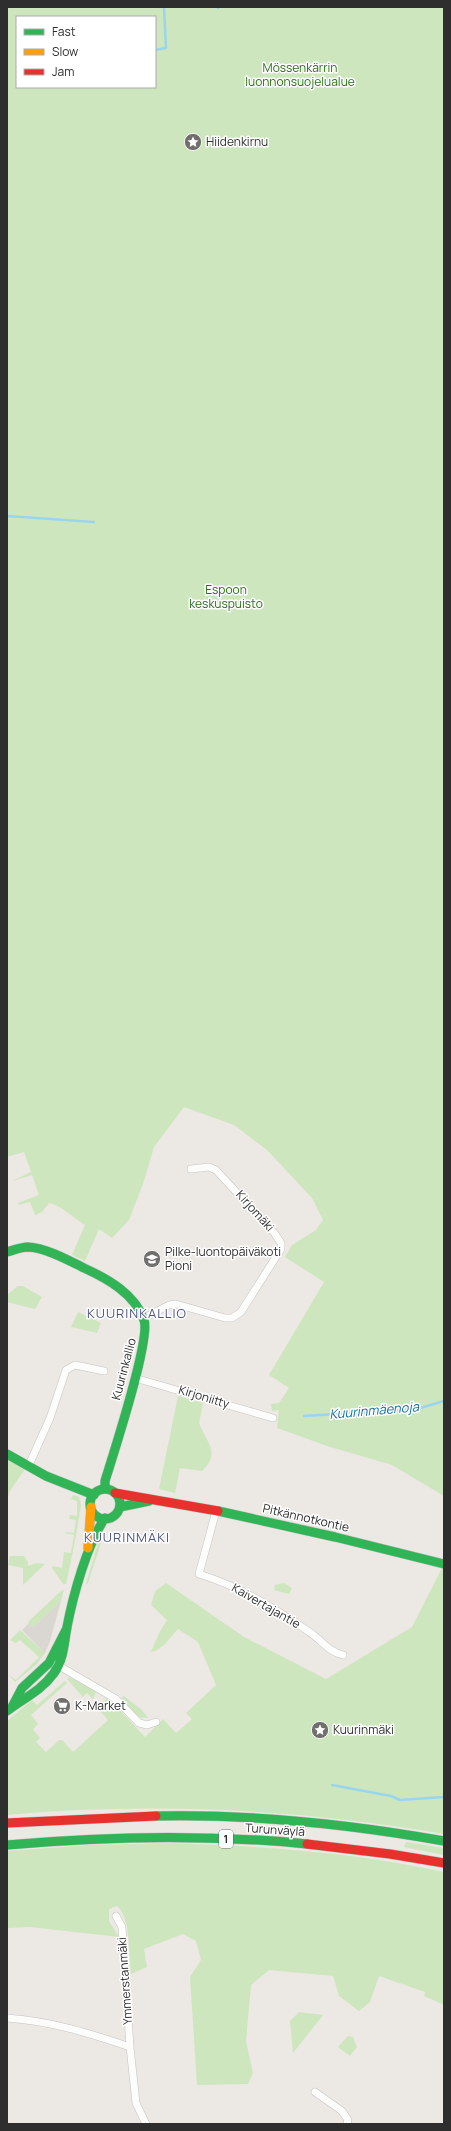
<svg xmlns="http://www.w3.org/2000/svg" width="451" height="2131" font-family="Manrope,sans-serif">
<rect width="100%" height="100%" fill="#ece8e4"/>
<path fill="#cee6be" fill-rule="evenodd" d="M7,7h437v1489l-52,-31 -65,-19 -50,-18 2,-18 -7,1 -1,-7 8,-1 10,-15 -20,-13 55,-93 -39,-25 7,-12 24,-15 7,-10 -11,-22 -45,-48 -33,-25 -50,-18 -30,40 -11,37 -14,36 -17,18 -13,-9 -14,32 -13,-6 13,-30c-10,-6 -26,-21 -36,-22l-7,9 -7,3 -5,-13 -11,3 -1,-2 21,-8 -7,-20 -20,6 19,-9 -7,-20 -17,5zM17,17h138v70h-138z
M18,1286h5l19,11 -7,12 -28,-7v-7z
M78,1312l23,11 -4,10 -26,-6z
M178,1396l25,7 -4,20c8,20 22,30 3,48l-22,-3 -5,25 -16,-4z
M7,1460l18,9 -15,22 -3,9z
M73,1495l6,2 2,8c-4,27 -10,57 -15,79h-3l-11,-16 1,-2 9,2 2,-16 7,1 3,-18 -9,-2 1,-1 8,1 2,-13 -7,-1 1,-4 7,1v-15l-6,-2z
M100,1536l3,1 -15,46 -2,1z
M10,1556h14l4,6v4l8,-3 9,1 -22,21v-17l-15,-3z
M442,1568h2v266c-145,-25 -291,-32 -437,-19v-94l25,-21 5,5 28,-24 2,2 -36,32 7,9 -5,5 7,9 -4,4 10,10 13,-12h3l11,12 35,-32 -11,-12 11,-11 37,40 18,-18 13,14 16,-14 -6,-6 30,-28 -18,-43 -20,-13c-7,7 -15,21 -27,23l8,-19 8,-13 -16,-15 4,-14 11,-8 78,54 82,42 86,-52z
M284,1583l8,5 -3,6 -15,-4 1,-5z
M64,1590l-3,11 -27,26 -6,-3 1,-3 32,-30z
M20,1630l25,23 -8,11 -22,18 -6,-7 7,5 23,-23 -19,-17 -4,3 -6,-3z
M69,1677l25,12 2,3 -3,7 -6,-6 -4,4 -16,-18z
M124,1696l18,14 6,8 -11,-1 -16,-18z
M406,1842l38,6v7l-40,-8z
M168,1843c94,3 184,9 276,29v133l-20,-9 1,-4 -46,-16 -9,26 -11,9 -20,-15 -6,-20 -64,-6 -18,15 -5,56 7,32 -5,11 -51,1 -7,-108 11,-17 -5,-19 -13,-7 -39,15 3,18 -16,7c-2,-17 0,-57 -14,-68l-8,3v12l10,16 -89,-10 -23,1v-77l83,-6z
M299,2012l24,3 -30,38 -3,-32z
M348,2036l5,1 4,10 -7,9 -12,-9z"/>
<path fill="#dad6d2" d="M61,1601l-11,40 -5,12 -23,-23 6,-6 6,3z"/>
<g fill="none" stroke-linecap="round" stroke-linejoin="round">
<path stroke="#99d6ec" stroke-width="2.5" d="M217,7l1,1
M155,50l11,-2 -2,-41
M7,516l87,6
M304,1416l113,-7 27,-8
M332,1785l59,11 9,4 44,-3"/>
<defs>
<path id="street" d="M144,1318l25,-13 7,-1 49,14h7l9,-6 40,-63v-6l-6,-9 -59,-64 -7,-3 -18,2
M135,1378l138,40
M29,1465l21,-47 16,-48 9,-5 29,6
M216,1511l-17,63c42,13 73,33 109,57 13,8 20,21 35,24
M54,1663l62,36 23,24 8,2 9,-3
M116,1916l6,11 8,120
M7,2018c43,3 82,15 123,29l6,56 10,21
M315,2092l27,19 6,9 -1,4"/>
<path id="fast" d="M7,1252c7,-2 14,-5 21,-5 18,1 40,13 56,21 24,11 51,26 60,52 7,19 -31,135 -39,161v8
M7,1454l39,22 48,19
M90 1504a15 15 0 1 1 30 0a15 15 0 1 1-30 0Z
M120,1507l29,-6
M218,1511l117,26 109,27
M12,1707l10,-19 27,-25 18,-35
M7,1711c17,-13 34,-20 47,-38 10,-14 10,-30 13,-46 6,-31 20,-83 38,-109
M156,1816c97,-2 193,8 288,25
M7,1845c100,-9 200,-11 300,-1"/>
<path id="slow" d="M88,1548l3,-41"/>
<path id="jam" d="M115,1493l103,18
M7,1823l149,-7
M307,1844l83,10 54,9"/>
</defs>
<use href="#street" stroke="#c5c4c5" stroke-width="8"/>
<use href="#fast" stroke="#c5c4c5" stroke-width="10"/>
<use href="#slow" stroke="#c5c4c5" stroke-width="10"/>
<use href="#jam" stroke="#c5c4c5" stroke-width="10"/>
<use href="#street" stroke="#fcfcfb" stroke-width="7"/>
<use href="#fast" stroke="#30b455" stroke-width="9"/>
<use href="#slow" stroke="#ff9f0a" stroke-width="9"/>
<use href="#jam" stroke="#e5322d" stroke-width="9"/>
</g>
<defs>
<symbol id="sight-disc" viewBox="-11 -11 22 22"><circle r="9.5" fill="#706f6e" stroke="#fff"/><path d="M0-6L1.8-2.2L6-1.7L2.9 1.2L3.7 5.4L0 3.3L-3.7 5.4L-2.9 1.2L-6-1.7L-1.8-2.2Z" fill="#fff"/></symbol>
<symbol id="school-disc" viewBox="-11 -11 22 22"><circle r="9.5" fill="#706f6e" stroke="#fff"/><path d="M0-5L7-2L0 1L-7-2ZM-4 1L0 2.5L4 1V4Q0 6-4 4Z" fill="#fff"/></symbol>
<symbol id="supermarket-disc" viewBox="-11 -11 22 22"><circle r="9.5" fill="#706f6e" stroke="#fff"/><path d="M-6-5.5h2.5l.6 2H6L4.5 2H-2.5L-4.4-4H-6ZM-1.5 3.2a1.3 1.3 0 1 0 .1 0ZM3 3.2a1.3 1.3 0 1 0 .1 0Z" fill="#fff"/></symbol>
</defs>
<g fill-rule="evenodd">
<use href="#sight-disc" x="183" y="132" width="20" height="20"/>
<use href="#school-disc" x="142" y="1249" width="20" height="20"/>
<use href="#supermarket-disc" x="52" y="1696" width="20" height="20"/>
<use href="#sight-disc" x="310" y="1720" width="20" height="20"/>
</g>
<g text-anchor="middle" stroke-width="3" stroke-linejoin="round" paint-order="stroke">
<rect fill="#fff" stroke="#6d6d6d" stroke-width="1" x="219" y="1830" width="14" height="18" rx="3"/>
<g font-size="11" font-weight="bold" fill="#2e2e2e">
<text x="226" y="1843">1</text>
</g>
<g font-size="12" fill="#2c6e1b" stroke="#fff">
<text x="300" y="72">Mössenkärrin<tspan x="300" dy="14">luonnonsuojelualue</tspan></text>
<text x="226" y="594">Espoon<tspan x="226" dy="14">keskuspuisto</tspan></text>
</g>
<g font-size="12" fill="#2e2e2e" stroke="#fff" text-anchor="start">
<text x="206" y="146">Hiidenkirnu</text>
<text x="165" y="1256">Pilke-luontopäiväkoti<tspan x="165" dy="14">Pioni</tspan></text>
<text x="75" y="1710">K-Market</text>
<text x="333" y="1734">Kuurinmäki</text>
</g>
<g font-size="12" fill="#2e2e2e" stroke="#fff">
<text transform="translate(255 1211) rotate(48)" y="4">Kirjomäki</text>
<text transform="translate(124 1369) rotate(-75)" y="4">Kuurinkallio</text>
<text transform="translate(204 1397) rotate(17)" y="4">Kirjoniitty</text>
<text transform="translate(306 1518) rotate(13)" y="4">Pitkännotkontie</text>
<text transform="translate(266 1606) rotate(30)" y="4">Kaivertajantie</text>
<text transform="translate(275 1830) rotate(4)" y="4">Turunväylä</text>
<text transform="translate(125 1981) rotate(-94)" y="4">Ymmerstanmäki</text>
</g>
<g font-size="13" letter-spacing="1" fill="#4d5680" stroke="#fff">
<text x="137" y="1318">KUURINKALLIO</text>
<text x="127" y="1542">KUURINMÄKI</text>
</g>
<g font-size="13" font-style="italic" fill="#0d6fa3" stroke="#fff">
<text transform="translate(374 1410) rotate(-5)" y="5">Kuurinmäenoja</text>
</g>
</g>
<rect width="451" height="2131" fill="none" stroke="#2e2e2e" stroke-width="16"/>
<rect x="16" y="16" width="140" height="72" fill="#ffffff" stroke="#ababab"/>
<rect x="24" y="29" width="20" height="6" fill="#30b455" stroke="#ababab"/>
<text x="52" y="36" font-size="12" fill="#2e2e2e">Fast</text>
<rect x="24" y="49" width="20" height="6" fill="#ff9f0a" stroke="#ababab"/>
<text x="52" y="56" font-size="12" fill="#2e2e2e">Slow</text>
<rect x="24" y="69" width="20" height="6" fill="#e5322d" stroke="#ababab"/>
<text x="52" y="76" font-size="12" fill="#2e2e2e">Jam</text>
</svg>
